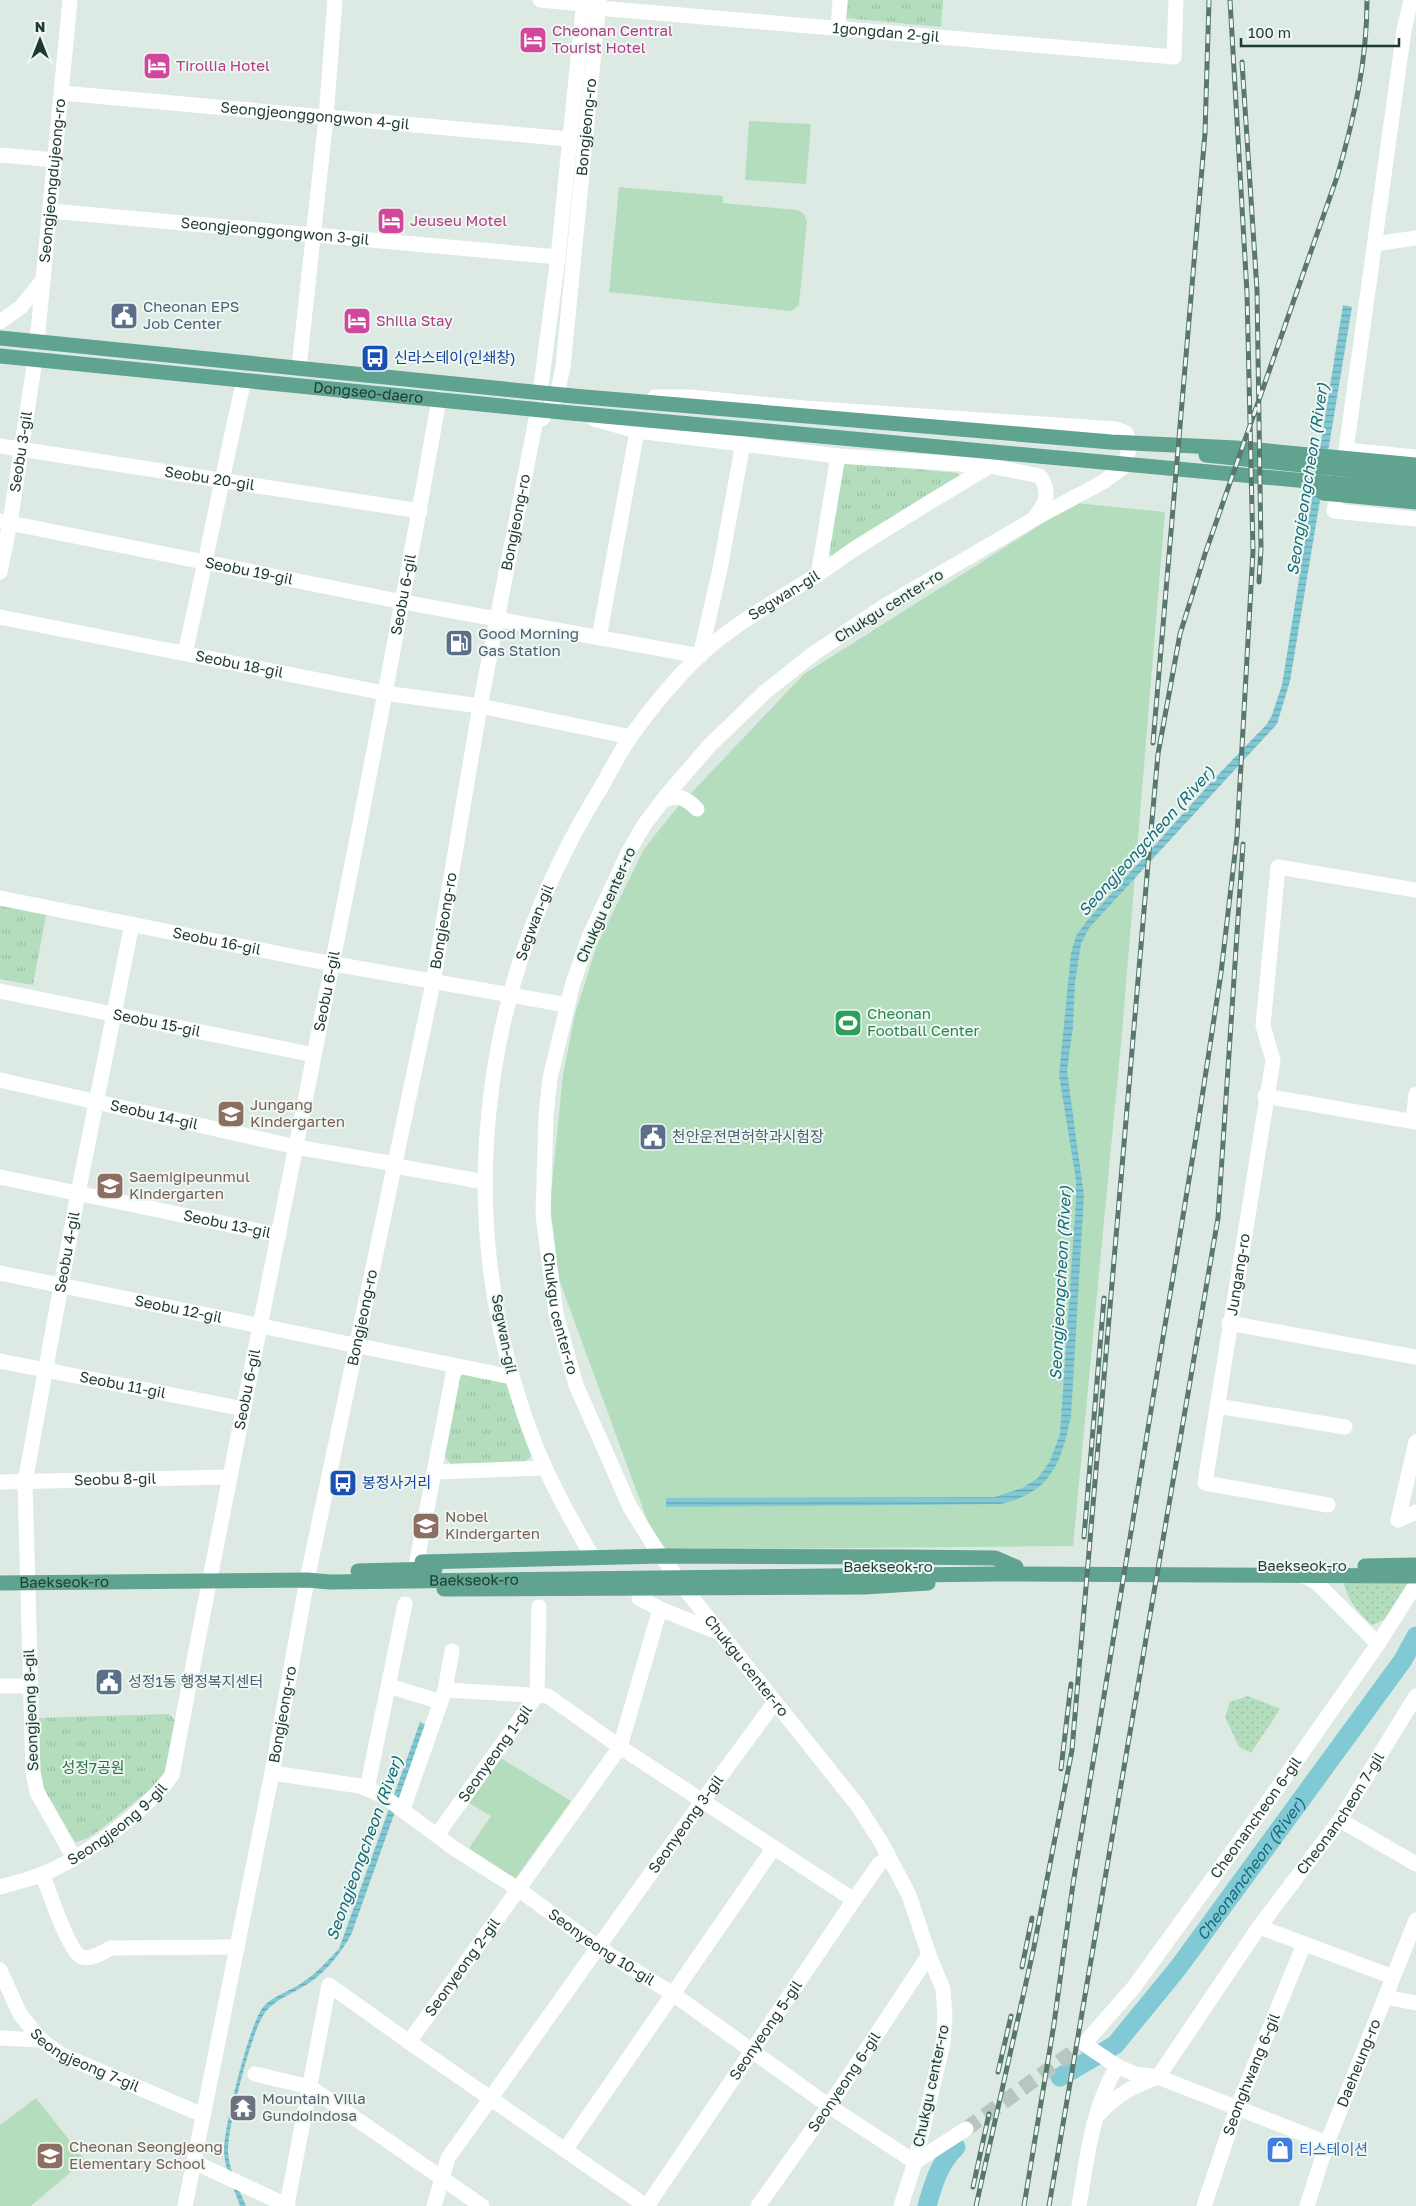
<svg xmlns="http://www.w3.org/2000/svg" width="1416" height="2206" font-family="'Golos Text','Noto Sans KR',sans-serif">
<defs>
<pattern id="grass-dots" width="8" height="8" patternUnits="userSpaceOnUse" patternTransform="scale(1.25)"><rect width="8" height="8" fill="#b4ddbe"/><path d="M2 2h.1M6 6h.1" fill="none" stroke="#9abfa4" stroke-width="1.8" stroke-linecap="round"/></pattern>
<pattern id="park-tufts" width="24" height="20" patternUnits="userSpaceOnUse" patternTransform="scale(1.25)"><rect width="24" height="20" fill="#b4ddbe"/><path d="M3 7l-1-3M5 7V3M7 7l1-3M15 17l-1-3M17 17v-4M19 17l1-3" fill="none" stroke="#9abfa4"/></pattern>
<pattern id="water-rules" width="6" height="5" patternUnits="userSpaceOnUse" patternTransform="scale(1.25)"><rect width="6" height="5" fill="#81c9d4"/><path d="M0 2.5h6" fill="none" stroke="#69a4ad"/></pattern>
</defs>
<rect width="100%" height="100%" fill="#ddeae4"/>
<path fill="url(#grass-dots)" d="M1350,1581l55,1 3,2 -22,35 -14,6c-12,-9 -25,-27 -28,-41z
M1248,1696l32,13 -29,44 -12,-6 -14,-30 5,-15z"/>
<path fill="url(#park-tufts)" d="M848,0h95l-2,27 -95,-9z
M848,462l109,11 4,3 -126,82 -7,-5 15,-90z
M0,902l47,8 -14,75 -33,-6z
M466,1373l40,9 27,72 -8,8 -74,2 -8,-9 16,-78z
M169,1714l7,7 -12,53 -11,13 -52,42 -15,10 -11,3 -33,-57 -5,-24 1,-43z"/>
<path fill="#b4ddbe" d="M749,121l62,3 -5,60 -61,-4z
M619,187l104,9v7l74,7 6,3 4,8 -8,84 -8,6 -182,-19z
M1075,503l90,9 -43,521 -49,513 -415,4 -99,-271 -9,-76 13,-128 12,-61 22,-69 47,-96 31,-39 129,-136z
M499,1757l72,44 -56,78 -46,-31 22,-32 -22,-13z
M36,2098l49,62 -54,46h-31v-81z"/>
<path fill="url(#water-rules)" d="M1343,305l9,2 -62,374 -13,43 -188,204 -8,16 -6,39 -2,44 -6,44 17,125 -13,220c-10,47 -19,76 -70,88l-335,3v-9l329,-1 27,-9 16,-10 12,-17 10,-27 16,-234v-20l-17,-105 12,-122 5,-17 10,-14 128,-143 53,-55 5,-9 10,-30z
M420,1722l6,3 -75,210c-11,19 -24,36 -42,48 -13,9 -31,15 -42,27 -15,15 -40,119 -39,142 1,18 11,38 18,54h-6c-6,-18 -15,-35 -16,-54 -1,-22 26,-132 40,-146 10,-11 27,-15 39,-24 14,-9 24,-21 36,-33z"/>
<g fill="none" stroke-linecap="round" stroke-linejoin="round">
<g stroke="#81c9d4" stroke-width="19">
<path id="s1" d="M1060,2077l55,-32 63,-77 225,-308 13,-24"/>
<path d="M927,2206c6,-21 12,-43 29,-59"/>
</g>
<path stroke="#b7c7c0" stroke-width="15" stroke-dasharray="15 8" stroke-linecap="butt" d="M966,2129l118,-85"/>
<g stroke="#fff" stroke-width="15">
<path d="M540,0l43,4"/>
<path d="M1411,0l-7,30 -58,420 -12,61 82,8"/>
<path id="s2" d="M598,8l576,49 2,-57"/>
<path d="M838,28l2,-28"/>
<path id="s3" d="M62,93l507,46"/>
<path d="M0,155l55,5"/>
<path id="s4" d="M51,211l507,46"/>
<path d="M1375,244l41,-6"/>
<path d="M0,322l21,-15 22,-27"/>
<path id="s5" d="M37,342l33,-342"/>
<path d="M299,367l27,-249 9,-118"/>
<path d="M540,393l18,-136 26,-257"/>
<path id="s6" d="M655,397h34l115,11 312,21 10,4 3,7 -1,14 -6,14 -19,14 -69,37 -151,88 -70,47 -48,38 -56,54 -43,50 -22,29 -15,26 -40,86 -16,46 -23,95 -4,37 -3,100 13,99 20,71 54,122 24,39 31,43 173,217 23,36 28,53 20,60 14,34 2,28 -2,26 -28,119 -14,44"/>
<path id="s7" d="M542,419l15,-24 6,-28 36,-367"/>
<path d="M594,419l43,12 201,25 152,10 50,10c11,17 6,27 -5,41"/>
<path id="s8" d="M0,446l420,65"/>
<path d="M1348,458l-2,-8 70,7"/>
<path id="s9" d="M0,521l403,81 297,54 20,-87 23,-126"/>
<path id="s10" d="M0,572l10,-49 25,-163"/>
<path d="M818,575l20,-119"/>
<path id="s11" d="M0,617l384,76 96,13 151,31"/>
<path d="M599,638l38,-207"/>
<path d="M185,653c21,-91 38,-182 59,-273"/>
<path d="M662,801c16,-7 23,-4 35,8"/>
<path id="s12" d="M0,898l306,61 261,46"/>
<path id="s13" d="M0,991l314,64"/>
<path id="s14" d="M0,1080l296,67 99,17"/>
<path d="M1265,1096l151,26"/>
<path d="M1413,1121l3,-27"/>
<path d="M395,1166l90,16"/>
<path id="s15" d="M0,1177l279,58"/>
<path id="s16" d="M0,1273l512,104"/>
<path d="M1229,1323l187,34"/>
<path id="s17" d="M0,1361l244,48"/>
<path d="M1217,1406l128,21"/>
<path d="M434,1472l111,-4"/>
<path id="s18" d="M0,1482l230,-5"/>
<path id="s19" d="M1328,1505l-123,-22 68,-423 -10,-34 15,-159 138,23"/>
<path d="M1398,1520l18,-78"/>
<path d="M1398,1520l18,-8"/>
<path id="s20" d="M593,1558c-22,-39 -44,-77 -60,-119 -82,-214 -56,-445 61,-640 13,-20 23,-43 37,-63 20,-28 45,-58 69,-81 35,-32 76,-54 115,-79 16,-9 29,-21 44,-30 43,-27 87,-54 131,-80"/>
<path d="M416,1565l39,-200"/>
<path d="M1304,1576l13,7 61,61"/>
<path d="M639,1598l21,11 60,24"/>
<path d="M0,1686h29"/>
<path d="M389,1686l52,16"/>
<path d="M445,1690l103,6 72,51 234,153"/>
<path id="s21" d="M272,1773l88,13 22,9 73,54 63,40 81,59 74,46 156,112 86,56 51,-33"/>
<path d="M367,1789l38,-185"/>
<path d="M403,1809l42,-119 7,-39"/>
<path d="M1340,1820l76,44"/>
<path id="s22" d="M437,1835l100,-140 2,-88"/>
<path id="s23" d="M74,1858l-37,-66 -4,-20 -8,-290 53,-289 54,-269"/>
<path d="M42,1874c6,14 27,79 40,83 10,3 21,-5 29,-9l126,-1"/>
<path id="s24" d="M0,1887c17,-5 36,-9 52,-17 39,-18 95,-60 120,-95 87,-459 186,-916 267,-1376"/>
<path d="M1259,1927l134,50"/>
<path id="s25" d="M0,1970l20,44 21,26 21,15 141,60"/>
<path d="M1386,1997l30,6"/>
<path d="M0,2038l41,2"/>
<path d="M409,2042l237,164"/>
<path d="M1117,2066l18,8 23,3 169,66"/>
<path d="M255,2074l55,13 172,119"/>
<path id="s26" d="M1097,2116c21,-22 34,-29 61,-39l101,-150 81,-107 76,-124"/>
<path d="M565,2150l208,-301"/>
<path d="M194,2162l94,44"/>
<path id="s27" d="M287,2205l42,-220 80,57 211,-295 40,-138"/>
<path id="s28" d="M185,2206l87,-433 35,-193 126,-597 47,-277 58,-297"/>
<path id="s29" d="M434,2206l14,-48 255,-358 72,-98"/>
<path id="s30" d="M647,2206l207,-306 25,-36 9,-6"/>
<path id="s31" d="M758,2206l71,-100 100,-151"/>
<path id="s32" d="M1079,2206c8,-48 13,-97 38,-140l-33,-22 50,-57 121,-167 123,-176 38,-60"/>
<path id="s33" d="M1204,2206l33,-98 67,-164"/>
<path id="s34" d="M1307,2206l20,-63 89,-223"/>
</g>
<g stroke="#5fa390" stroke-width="15">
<path d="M0,338l573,58 538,46 125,6 180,17"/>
<path id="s35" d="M0,356l571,57 845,78"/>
<path d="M1206,455l210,22"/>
<path d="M1323,493l93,9"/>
<path d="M422,1562l240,-6 247,1 86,1 21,9"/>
<path d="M1365,1566l51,-1"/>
<path d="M358,1571l77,-2"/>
<path id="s36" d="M0,1583l307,-3 23,2 666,-8 420,2"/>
<path d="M444,1589l421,-2 63,-4"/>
</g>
<defs>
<path id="rail" d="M1242,62l15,228 4,258 -2,34
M1153,743l52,-610 4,-133
M1084,1537l20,-239
M1061,1769l10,-85
M1022,1967l10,-49
M998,2072l13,-56
M973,2187l16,-73
M976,2206l58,-259 38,-197 76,-886 10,-110 22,-120 25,-80 132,-377c17,-58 30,-116 30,-177
M1024,2206l30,-182 19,-140 123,-747 25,-164 16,-137 16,-285 -6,-258 -17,-293
M1049,2206l169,-988 25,-374"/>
</defs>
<use href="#rail" stroke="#58776e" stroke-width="5"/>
<use href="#rail" stroke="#eef7f2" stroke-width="3" stroke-dasharray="9" stroke-linecap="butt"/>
</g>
<defs>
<symbol id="hotel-square" viewBox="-11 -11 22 22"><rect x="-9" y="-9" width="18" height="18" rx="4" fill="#d1479c" stroke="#eef7f2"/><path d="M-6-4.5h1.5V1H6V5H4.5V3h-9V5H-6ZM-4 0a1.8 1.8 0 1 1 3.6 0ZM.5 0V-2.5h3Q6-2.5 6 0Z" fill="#fff"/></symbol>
<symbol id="civic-square" viewBox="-11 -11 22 22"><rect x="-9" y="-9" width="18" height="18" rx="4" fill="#5c6f8a" stroke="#eef7f2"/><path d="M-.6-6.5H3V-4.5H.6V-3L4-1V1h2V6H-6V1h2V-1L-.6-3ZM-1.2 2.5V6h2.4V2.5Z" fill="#fff"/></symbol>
<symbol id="bus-square" viewBox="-11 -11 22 22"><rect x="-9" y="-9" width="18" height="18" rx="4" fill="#1a4fb4" stroke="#eef7f2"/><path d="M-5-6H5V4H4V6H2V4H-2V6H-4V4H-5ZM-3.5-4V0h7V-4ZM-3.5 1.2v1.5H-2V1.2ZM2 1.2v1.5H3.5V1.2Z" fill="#fff"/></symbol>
<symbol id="fuel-square" viewBox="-11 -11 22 22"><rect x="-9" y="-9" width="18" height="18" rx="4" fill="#5c6f8a" stroke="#eef7f2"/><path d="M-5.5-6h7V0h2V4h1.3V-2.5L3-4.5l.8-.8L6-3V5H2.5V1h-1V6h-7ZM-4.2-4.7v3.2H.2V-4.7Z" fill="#fff"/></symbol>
<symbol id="stadium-square" viewBox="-11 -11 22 22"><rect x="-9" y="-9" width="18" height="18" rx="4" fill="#2e9e5b" stroke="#eef7f2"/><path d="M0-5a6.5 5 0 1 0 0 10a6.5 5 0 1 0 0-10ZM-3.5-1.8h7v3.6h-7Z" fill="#fff"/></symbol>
<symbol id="school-square" viewBox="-11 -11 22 22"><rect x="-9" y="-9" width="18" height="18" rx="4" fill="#8d6e63" stroke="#eef7f2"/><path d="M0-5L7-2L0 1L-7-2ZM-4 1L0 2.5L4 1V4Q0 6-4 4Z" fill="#fff"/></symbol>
<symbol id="temple-square" viewBox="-11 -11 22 22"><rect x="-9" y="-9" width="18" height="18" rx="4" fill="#6b7280" stroke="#eef7f2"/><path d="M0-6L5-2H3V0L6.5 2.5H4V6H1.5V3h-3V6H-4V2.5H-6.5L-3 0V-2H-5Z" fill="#fff"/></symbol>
<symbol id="shop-square" viewBox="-11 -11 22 22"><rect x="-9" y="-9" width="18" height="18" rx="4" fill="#3f7fe0" stroke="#eef7f2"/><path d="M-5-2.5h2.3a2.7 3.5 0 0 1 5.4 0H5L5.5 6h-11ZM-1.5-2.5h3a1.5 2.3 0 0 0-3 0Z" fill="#fff"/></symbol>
</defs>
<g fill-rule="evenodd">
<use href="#hotel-square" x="517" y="24" width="32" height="32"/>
<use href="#hotel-square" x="141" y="50" width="32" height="32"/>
<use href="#hotel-square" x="375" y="205" width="32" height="32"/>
<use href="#civic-square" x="108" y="300" width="32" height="32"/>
<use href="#hotel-square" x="341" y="305" width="32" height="32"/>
<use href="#bus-square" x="359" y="342" width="32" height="32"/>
<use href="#fuel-square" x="443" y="627" width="32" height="32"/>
<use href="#stadium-square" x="832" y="1007" width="32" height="32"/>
<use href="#school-square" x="215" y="1098" width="32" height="32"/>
<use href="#civic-square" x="637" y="1121" width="32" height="32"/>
<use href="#school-square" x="94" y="1170" width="32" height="32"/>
<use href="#bus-square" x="327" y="1467" width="32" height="32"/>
<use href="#school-square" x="410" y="1510" width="32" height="32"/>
<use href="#civic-square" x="93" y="1666" width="32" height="32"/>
<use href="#temple-square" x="227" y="2092" width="32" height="32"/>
<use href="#shop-square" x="1264" y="2134" width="32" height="32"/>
<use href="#school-square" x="34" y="2140" width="32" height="32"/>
</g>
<g text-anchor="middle" stroke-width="4" stroke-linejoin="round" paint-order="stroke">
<g font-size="15" fill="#b23c85" stroke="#eef7f2" text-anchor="start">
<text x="552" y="36">Cheonan Central<tspan x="552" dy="17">Tourist Hotel</tspan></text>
<text x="176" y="71">Tirollia Hotel</text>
<text x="410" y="226">Jeuseu Motel</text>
<text x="376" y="326">Shilla Stay</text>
</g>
<g font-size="15" fill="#1e3b32" stroke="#eef7f2">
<text dy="5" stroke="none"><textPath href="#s2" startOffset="289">1gongdan 2-gil</textPath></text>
<text dy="5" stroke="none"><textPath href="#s3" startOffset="254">Seongjeonggongwon 4-gil</textPath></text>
<text dy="5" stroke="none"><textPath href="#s7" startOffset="298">Bongjeong-ro</textPath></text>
<text dy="5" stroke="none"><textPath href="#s5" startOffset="162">Seongjeongdujeong-ro</textPath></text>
<text dy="5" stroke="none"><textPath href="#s4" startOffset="225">Seongjeonggongwon 3-gil</textPath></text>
<text dy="5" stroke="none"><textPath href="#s35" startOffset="370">Dongseo-daero</textPath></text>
<text dy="5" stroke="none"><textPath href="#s10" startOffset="122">Seobu 3-gil</textPath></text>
<text dy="5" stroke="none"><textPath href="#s8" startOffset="212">Seobu 20-gil</textPath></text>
<text dy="5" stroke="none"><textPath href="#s28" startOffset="1716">Bongjeong-ro</textPath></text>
<text dy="5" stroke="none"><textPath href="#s9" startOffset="254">Seobu 19-gil</textPath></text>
<text dy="5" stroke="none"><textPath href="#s24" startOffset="1412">Seobu 6-gil</textPath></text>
<text dy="5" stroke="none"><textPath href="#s20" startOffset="1082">Segwan-gil</textPath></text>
<text transform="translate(889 606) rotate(-32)" y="5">Chukgu center-ro</text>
<text dy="5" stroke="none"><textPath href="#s11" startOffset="244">Seobu 18-gil</textPath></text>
<text transform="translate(606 905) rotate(-66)" y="5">Chukgu center-ro</text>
<text dy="5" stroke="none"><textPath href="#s28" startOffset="1311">Bongjeong-ro</textPath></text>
<text dy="5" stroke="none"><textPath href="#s20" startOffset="662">Segwan-gil</textPath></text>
<text dy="5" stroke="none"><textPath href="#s12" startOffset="221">Seobu 16-gil</textPath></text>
<text dy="5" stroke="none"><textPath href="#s24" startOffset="1008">Seobu 6-gil</textPath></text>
<text dy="5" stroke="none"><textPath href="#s13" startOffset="160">Seobu 15-gil</textPath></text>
<text dy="5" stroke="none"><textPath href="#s14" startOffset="158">Seobu 14-gil</textPath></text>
<text dy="5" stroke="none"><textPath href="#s15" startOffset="232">Seobu 13-gil</textPath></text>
<text dy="5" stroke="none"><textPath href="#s23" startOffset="620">Seobu 4-gil</textPath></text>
<text dy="5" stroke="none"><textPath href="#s19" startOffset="336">Jungang-ro</textPath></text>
<text dy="5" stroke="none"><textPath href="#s16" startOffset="182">Seobu 12-gil</textPath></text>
<text dy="5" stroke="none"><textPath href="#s6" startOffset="1621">Chukgu center-ro</textPath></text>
<text dy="5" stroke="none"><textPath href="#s28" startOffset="906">Bongjeong-ro</textPath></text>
<text transform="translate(504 1334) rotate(79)" y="5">Segwan-gil</text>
<text dy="5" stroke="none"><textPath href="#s17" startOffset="125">Seobu 11-gil</textPath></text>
<text dy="5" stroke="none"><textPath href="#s24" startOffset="602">Seobu 6-gil</textPath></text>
<text dy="5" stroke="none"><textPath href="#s18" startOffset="115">Seobu 8-gil</textPath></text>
<text x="1302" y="1571">Baekseok-ro</text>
<text x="888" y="1572">Baekseok-ro</text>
<text dy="5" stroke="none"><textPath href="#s36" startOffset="474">Baekseok-ro</textPath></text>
<text dy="5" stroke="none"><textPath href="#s36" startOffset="64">Baekseok-ro</textPath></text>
<text dy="5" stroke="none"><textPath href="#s6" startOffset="2025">Chukgu center-ro</textPath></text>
<text transform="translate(31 1710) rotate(-92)" y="5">Seongjeong 8-gil</text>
<text dy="5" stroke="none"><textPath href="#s28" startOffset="501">Bongjeong-ro</textPath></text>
<text dy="5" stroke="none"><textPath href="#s22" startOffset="100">Seonyeong 1-gil</textPath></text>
<text dy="5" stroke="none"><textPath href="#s26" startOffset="394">Cheonancheon 7-gil</textPath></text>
<text dy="5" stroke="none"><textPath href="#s32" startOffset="470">Cheonancheon 6-gil</textPath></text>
<text dy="5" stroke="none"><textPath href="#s24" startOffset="135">Seongjeong 9-gil</textPath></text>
<text dy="5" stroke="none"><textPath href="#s29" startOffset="460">Seonyeong 3-gil</textPath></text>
<text dy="5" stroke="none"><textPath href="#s21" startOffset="380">Seonyeong 10-gil</textPath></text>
<text dy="5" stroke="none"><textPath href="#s27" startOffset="414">Seonyeong 2-gil</textPath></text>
<text dy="5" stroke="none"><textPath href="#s30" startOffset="212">Seonyeong 5-gil</textPath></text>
<text dy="5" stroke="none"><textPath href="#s25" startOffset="130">Seongjeong 7-gil</textPath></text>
<text dy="5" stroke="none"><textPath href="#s34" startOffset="152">Daeheung-ro</textPath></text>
<text dy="5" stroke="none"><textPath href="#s33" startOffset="140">Seonghwang 6-gil</textPath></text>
<text dy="5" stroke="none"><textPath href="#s31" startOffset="151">Seonyeong 6-gil</textPath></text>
<text transform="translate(931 2086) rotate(-78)" y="5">Chukgu center-ro</text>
</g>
<g font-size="15" fill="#4e5e75" stroke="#eef7f2" text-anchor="start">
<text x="143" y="312">Cheonan EPS<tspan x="143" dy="17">Job Center</tspan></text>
<text x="478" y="639">Good Morning<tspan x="478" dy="17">Gas Station</tspan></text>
<text x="672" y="1142">천안운전면허학과시험장</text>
<text x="128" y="1687">성정1동 행정복지센터</text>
</g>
<g font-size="15" fill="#164399" stroke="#eef7f2" text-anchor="start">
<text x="394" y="363">신라스테이(인쇄창)</text>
<text x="362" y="1488">봉정사거리</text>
</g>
<g font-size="15" fill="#27864d" stroke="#eef7f2" text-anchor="start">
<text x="867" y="1019">Cheonan<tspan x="867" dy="17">Football Center</tspan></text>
</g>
<g font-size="15" fill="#785e54" stroke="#eef7f2" text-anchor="start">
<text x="250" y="1110">Jungang<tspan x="250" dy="17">Kindergarten</tspan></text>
<text x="129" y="1182">Saemigipeunmul<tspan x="129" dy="17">Kindergarten</tspan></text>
<text x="445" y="1522">Nobel<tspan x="445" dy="17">Kindergarten</tspan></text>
<text x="69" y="2152">Cheonan Seongjeong<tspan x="69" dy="17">Elementary School</tspan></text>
</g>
<g font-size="15" fill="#267442" stroke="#eef7f2">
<text x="93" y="1773">성정7공원</text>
</g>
<g font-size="15" fill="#5b616d" stroke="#eef7f2" text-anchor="start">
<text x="262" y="2104">Mountain Villa<tspan x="262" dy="17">Gundoindosa</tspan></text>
</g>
<g font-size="15" fill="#366cbe" stroke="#eef7f2" text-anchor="start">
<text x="1299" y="2155">티스테이션</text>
</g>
<g font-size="16" font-style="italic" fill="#156b79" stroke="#eef7f2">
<text transform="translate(1307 479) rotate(-81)" y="6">Seongjeongcheon (River)</text>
<text transform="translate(1146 841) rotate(-48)" y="6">Seongjeongcheon (River)</text>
<text transform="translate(1060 1283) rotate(-87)" y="6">Seongjeongcheon (River)</text>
<text transform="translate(364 1848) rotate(-70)" y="6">Seongjeongcheon (River)</text>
<text dy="6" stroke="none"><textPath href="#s1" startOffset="286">Cheonancheon (River)</textPath></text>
</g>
</g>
<g transform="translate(40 40)" stroke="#eef7f2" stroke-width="4" paint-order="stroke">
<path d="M0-4L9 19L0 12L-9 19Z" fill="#1e3b32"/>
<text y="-8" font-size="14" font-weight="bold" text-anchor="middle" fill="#1e3b32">N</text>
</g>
<path d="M1241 38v8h158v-8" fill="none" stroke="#1e3b32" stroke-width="2.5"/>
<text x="1248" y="38" font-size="15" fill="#1e3b32" stroke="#eef7f2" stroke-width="4" paint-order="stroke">100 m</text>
</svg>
